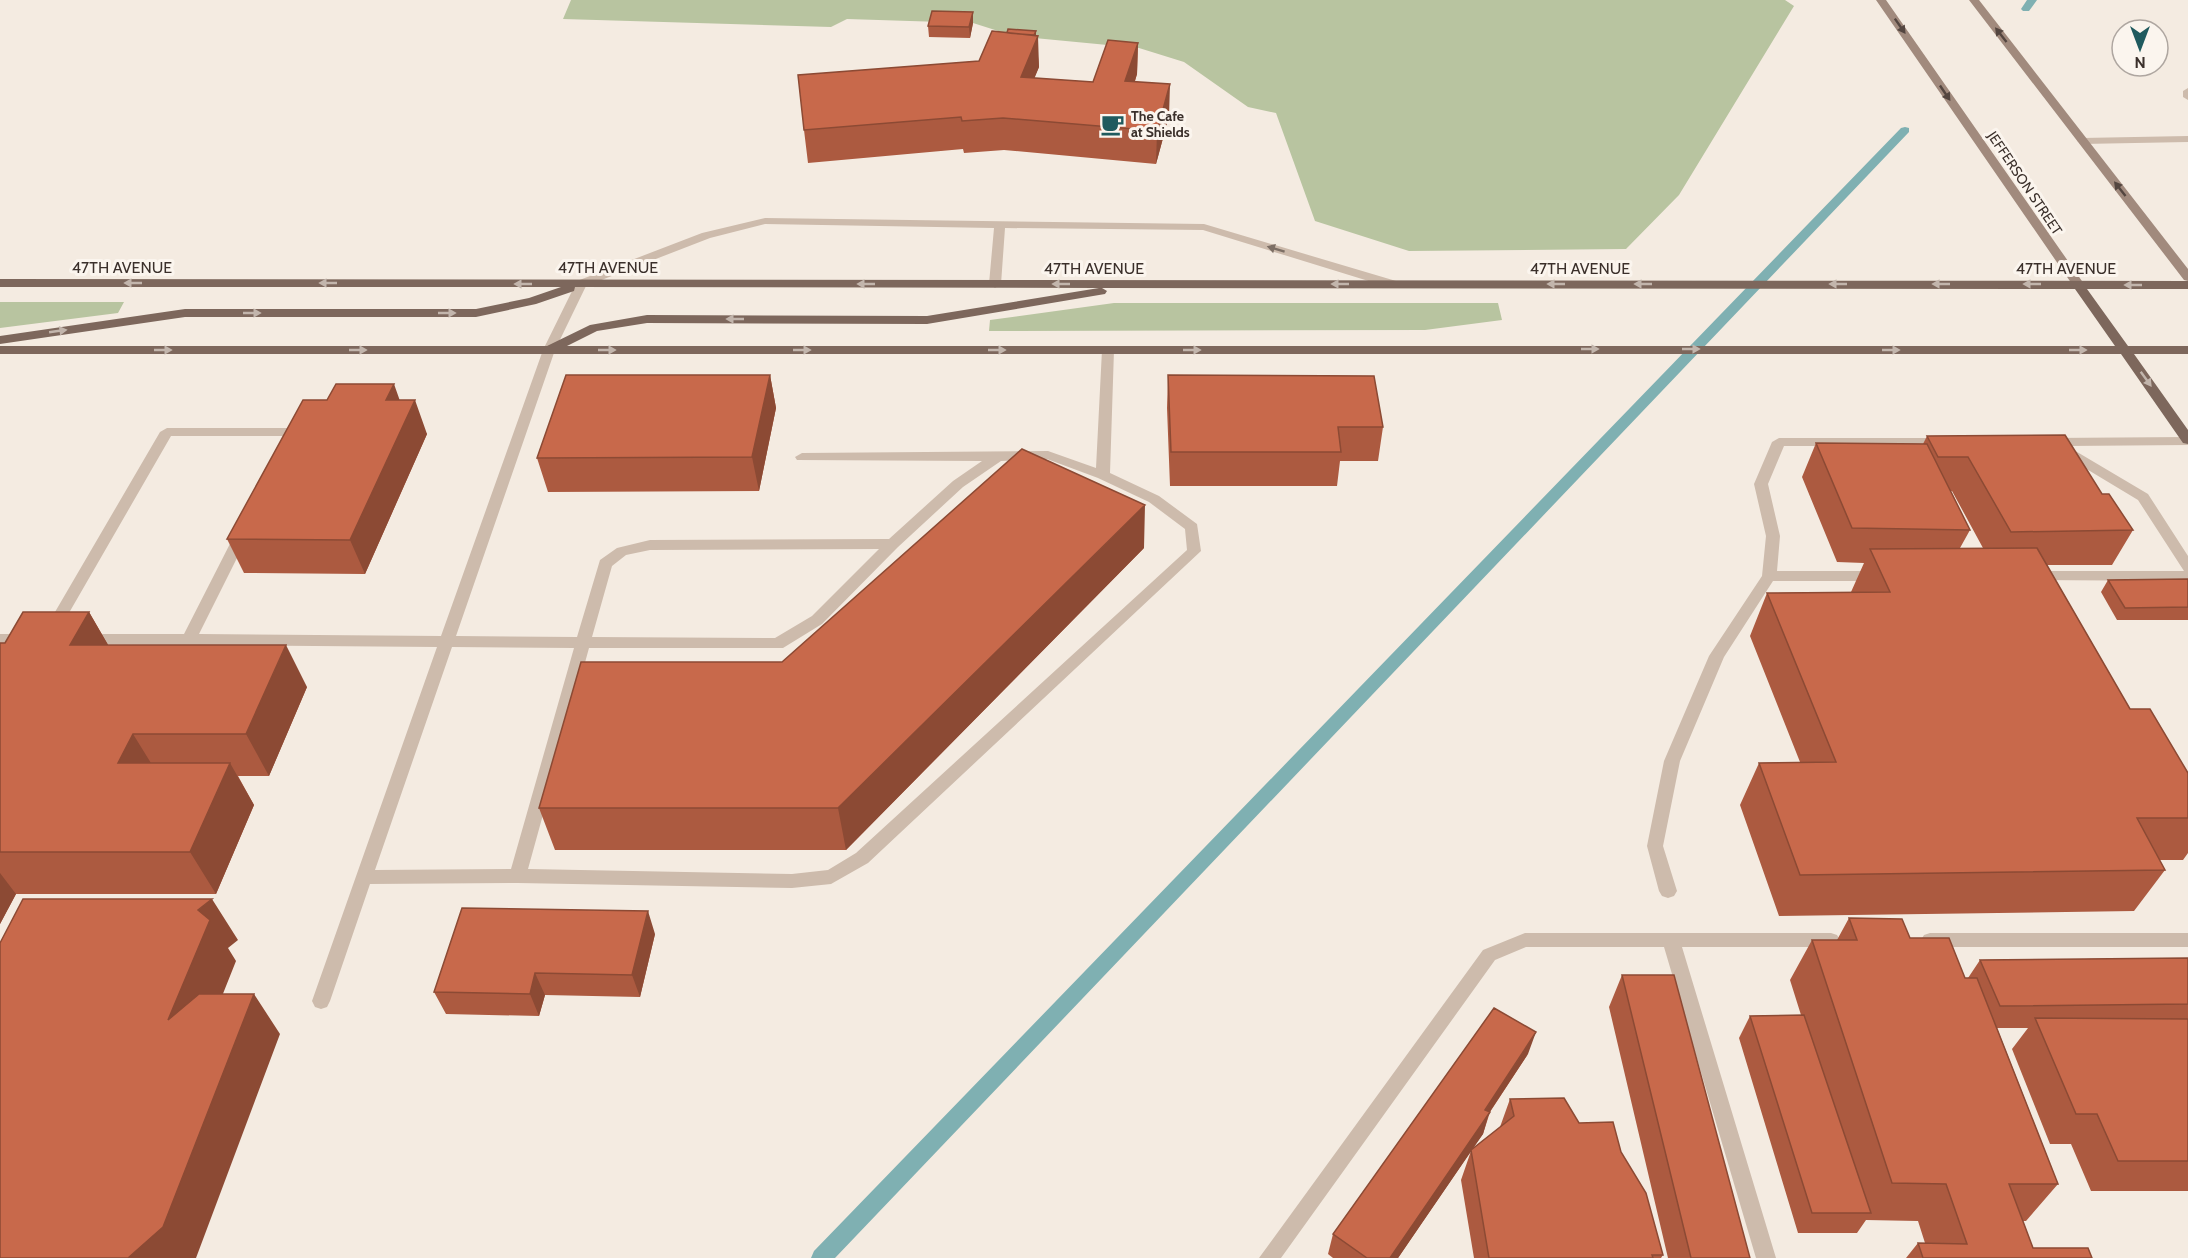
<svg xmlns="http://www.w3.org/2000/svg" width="2188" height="1258" font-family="Cabin,sans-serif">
<rect width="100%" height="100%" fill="#f4ebe1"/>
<path fill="#b8c4a0" d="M571,0h1214l9,6 -115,189 -53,54 -217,2 -94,-30 -39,-108 -28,-6 -64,-45 -45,-14 -125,-12 -41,-13 -126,-4 -16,8 -268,-8z
M0,302h124l-6,11 -118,15z
M1114,303h384l4,17 -77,10 -436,1 1,-11z"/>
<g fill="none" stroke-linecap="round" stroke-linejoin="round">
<path fill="#7fb0b2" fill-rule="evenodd" d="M2027,0h10l-8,11h-6l-2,-2z
M1905,127l4,1v4l-1074,1126h-24l3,-7 1087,-1123z"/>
<path fill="#cdbbac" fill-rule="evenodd" d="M2188,88v12l-5,-3v-6z
M2188,136v6l-106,2 -5,-3 5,-3z
M765,218l439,6 192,57 2,3 -6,4 -4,-1 -185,-57 -198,-2 -4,56 -6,4 -6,-4 5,-56 -229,-4 -55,14 -124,48 -31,64 -99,286 121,1 23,-77 17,-12 33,-8 239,-1 64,-58 29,-20 -185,-1 -2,-3 7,-4 246,-2 48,17 6,-118 6,-4 6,4 -4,123 49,23 38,28 4,27 -333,312 -37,21 -39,4 -274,-5 -148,1 -40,117 -3,6 -6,2 -6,-2 -3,-6 125,-354 -350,-3 -8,-5 8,-5h97l52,-102 7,-5 7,5 -51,102 242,2 102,-286 34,-69 125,-48zM1047,459l51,19 51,24 36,27 2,21 -331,303 -28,17 -36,4 -264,-5 61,-221h194l39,-24 76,-77 65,-60 38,-26zM879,549l-67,67 -37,22 -183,-1 20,-71 14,-11 24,-5zM452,647l122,1 -63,221 -136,1z
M167,428h126l7,4 -8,15 -5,1 -7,-4 4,-8h-113l-113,196h-10l-2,-4 2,-4 112,-192z
M2188,437v8l-121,1 81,48 40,62v25l-158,-1 -2,-4 2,-4 5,-1h149l-46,-71 -78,-47 -2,-3 5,-4h-13l-7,-4 7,-4z
M1779,438h163l7,4 -7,4h-158l-16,38 12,52 -3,35h99l7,5 -7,5h-103l-49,76 -44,104 -17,85 14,45 -3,5 -6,2 -6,-2 -3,-5 -12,-45 17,-85 45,-105 53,-80 4,-40 -12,-52 18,-42z
M0,634h27l8,5 -8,5h-27z
M1525,933h306l6,2 3,5 -3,5 -6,2h-149l94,311h-20l-92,-311h-138l-31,13 -214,298h-22l224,-308z
M1930,933h258v14h-258l-6,-2 -3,-5 3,-5z"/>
<path fill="#a18a7d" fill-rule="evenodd" d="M1876,0h10l198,284 -2,3h-8z
M1969,0h10l209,269v12l-4,-1z"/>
<path fill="#7d675c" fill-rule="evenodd" d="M0,279l2188,2v8h-101l41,57h60v8h-54l54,76v14l-5,-1 -62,-89h-2121v-8h547l43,-21 57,-10 280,1 172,-28 -524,-1 -1,4 -38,13 -60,13h-291l-185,27v-8l185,-27h291l53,-11 32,-11h-561zM1102,288l973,1 40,57h-1548l30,-15 50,-8 280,1 178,-30 2,-3z"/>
</g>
<path fill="#ac5a40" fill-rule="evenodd" d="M973,23l-3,15 -41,-1 -1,-11z
M1036,35l3,32 -5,11 59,4 45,-39 -1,31 -2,7 34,35 -13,48 -152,-14 -40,3 -1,-4 -155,14 -4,-33 175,-69z
M770,375l6,33 -17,83 -211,1 -11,-34z
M1168,375l215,52 -5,34h-38l-3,25h-167l-3,-78z
M399,400l28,34 -62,140 -121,-1 -17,-34z
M1927,436l175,58 31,36 -21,35h-65l83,144 58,64v80l-5,7h-24l6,10 -31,41 -355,5 -39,-111 19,-42 41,-1 -50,-126 17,-43 84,-1 13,-29 -27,-1 -35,-85 14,-34 107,1zM1951,491h1l31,57h-23l10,-18z
M1144,548l-298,302h-291l-16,-42 243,-146z
M2188,579v41h-71l-16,-28 7,-12z
M89,612l19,33 199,42 -38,89h-31l16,29 -38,89h-200l-16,30v-281h5z
M1849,918l61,20 55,40h3l12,-18 208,-2v233h-97l-20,-47h-21l-38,-95 16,-21h-31l61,156 -32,37h-3l10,27 59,10h-186l12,-15h7l-7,-22 -52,-1 -9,13h-59l-59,-195 11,-22 51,-1 -11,-35 22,-40h25z
M655,934l-15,63 -95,-2 -6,21 -93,-2 -12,-22z
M1622,975l128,283h-82l-59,-251z
M1528,1054l-38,58 -7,22 -11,15 28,-22 10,-28 69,24 42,29 42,103 -2,3h-187l-13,-78 10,-29 -73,107h-65l-5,-4 5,-20z"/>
<path fill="#8c4a34" d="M973,12v11l-3,15 -1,-11z
M1036,31v9l2,-4 1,31 -17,42 -1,-32 9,-32z
M1138,43l-1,31 -12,38v-31z
M1170,84l-1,32 -13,48 1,-33z
M770,375l6,33 -17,83 -7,-34z
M394,384l12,34 -20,-18z
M415,400l12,34 -62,140 -15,-34z
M1145,505l-1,43 -298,302 -8,-42z
M89,612l25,43 -44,-10z
M286,645l21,42 -38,89 -23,-42z
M133,734l26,42 -41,-13z
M230,763l24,42 -38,89 -26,-42z
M0,873l16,21 -16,30z
M212,899l26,41 -10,8 8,13 -39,98 -29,-39 30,-110z
M648,911l7,23 -15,63 -8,-22z
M535,973l10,22 -6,21 -9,-22z
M254,994l26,40 -84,224h-68z
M1536,1032l-8,22 -39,59 -6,21 -85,124h-8z"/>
<path fill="#c8694b" stroke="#8c4a34" stroke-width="1.5" d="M932,11l41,1 -4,15 -41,-1z
M1008,29l28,2 -2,4 -27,-2z
M992,31l46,5 -17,41 72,5 15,-42 30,3 -13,38 45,3 -13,47 -154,-13 -41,3 -1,-4 -157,13 -6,-55 181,-14z
M566,375h204l-18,82 -215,1z
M1168,375l206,1 9,51h-45l3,25h-170z
M336,384h58l-8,16h29l-65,140 -123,-1 76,-139h24z
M2065,435l37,59h7l24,36 -122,2 -43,-75h-30l-11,-21z
M1816,443l111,1 43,86 -118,-2z
M1022,449l123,56 -307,303h-299l42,-146h201z
M2037,548l93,161h20l38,64v45h-51l28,52 -365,5 -41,-112 77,-1 -69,-169 123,-1 -20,-43z
M2188,579v28l-63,1 -17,-28z
M23,612h66l-19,33h216l-40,89h-113l-15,29h112l-40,89h-190v-209h5z
M23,899h189l-14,11 12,10 -42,100 31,-26h55l-91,233 -35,31h-128v-315z
M462,908l186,3 -16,64 -97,-2 -5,21 -96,-2z
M1849,918l53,1 8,19h39l16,40h12l81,206h-49l24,64h55l4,10h-169l-5,-15 49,1 -21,-60 -54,-1 -80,-243h45z
M2188,958v46l-188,2 -20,-46z
M1622,975h52l76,283h-59z
M1494,1008l42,24 -51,78 5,2 -100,146h-23l-34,-24z
M1804,1015l67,198h-59l-62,-197z
M2035,1018l153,1v142h-70l-21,-47h-21z
M1564,1098l15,25 34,-1 8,30 25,41 17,62h-11l1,3h-164l-18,-108 43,-34 -4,-17z"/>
<defs><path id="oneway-solid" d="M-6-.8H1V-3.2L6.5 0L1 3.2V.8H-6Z" transform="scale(1.5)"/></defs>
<g fill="#544640">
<use href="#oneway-solid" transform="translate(1900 26) rotate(55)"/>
<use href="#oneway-solid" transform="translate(2001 35) rotate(-128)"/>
<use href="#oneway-solid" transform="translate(1945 93) rotate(56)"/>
<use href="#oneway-solid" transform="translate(2120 189) rotate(-128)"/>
</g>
<use fill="#7d6f65" href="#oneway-solid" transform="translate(1276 249) rotate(-163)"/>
<g fill="#c2b5ac">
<use href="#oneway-solid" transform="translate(133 283) rotate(-180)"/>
<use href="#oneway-solid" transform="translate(328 283) rotate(-180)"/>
<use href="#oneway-solid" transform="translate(523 284) rotate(-180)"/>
<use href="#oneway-solid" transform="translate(866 284) rotate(-180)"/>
<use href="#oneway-solid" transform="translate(1061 284) rotate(180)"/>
<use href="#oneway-solid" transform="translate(1340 284) rotate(-180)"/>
<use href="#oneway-solid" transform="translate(1556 284) rotate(180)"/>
<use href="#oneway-solid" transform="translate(1643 284) rotate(180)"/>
<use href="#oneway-solid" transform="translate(1838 284) rotate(180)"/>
<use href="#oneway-solid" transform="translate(1941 284) rotate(180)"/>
<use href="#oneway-solid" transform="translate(2032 284) rotate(-180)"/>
<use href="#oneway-solid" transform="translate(2133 285) rotate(-180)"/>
<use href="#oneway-solid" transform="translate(252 313)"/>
<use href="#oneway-solid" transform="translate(447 313)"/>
<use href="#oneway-solid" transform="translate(735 319) rotate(-180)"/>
<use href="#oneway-solid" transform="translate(58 331) rotate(-8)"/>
<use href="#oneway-solid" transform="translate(1590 349)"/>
<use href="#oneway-solid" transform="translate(1691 349)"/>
<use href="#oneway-solid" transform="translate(163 350)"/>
<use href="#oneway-solid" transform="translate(358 350)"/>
<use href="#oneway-solid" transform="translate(607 350)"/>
<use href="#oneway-solid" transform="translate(802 350)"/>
<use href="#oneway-solid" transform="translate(997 350)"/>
<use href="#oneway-solid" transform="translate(1192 350)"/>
<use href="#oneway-solid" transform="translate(1891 350)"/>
<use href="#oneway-solid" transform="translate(2078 350)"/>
<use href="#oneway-solid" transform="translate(2146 379) rotate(54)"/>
</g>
<defs>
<symbol id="cafe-bare" viewBox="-9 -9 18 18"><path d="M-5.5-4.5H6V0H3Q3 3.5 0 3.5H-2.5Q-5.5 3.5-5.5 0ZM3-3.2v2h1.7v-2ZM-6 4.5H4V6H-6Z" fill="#1f5a5e" stroke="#fbf5ee" stroke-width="2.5" paint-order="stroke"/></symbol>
</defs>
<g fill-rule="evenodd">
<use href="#cafe-bare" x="1096" y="108" width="33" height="33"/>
</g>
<g text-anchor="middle" stroke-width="6" stroke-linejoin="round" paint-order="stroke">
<g font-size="14" font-weight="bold" fill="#3b302b" stroke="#fbf5ee" text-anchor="start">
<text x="1131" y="121">The Cafe<tspan x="1131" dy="16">at Shields</tspan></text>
</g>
<g font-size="14" fill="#3b302b" stroke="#fbf5ee">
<text transform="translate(2025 183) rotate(56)" y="5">JEFFERSON STREET</text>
</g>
<g font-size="16" fill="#3b302b" stroke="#fbf5ee">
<text x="122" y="273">47TH AVENUE</text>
<text x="608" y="273">47TH AVENUE</text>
<text x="1094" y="274">47TH AVENUE</text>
<text x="1580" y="274">47TH AVENUE</text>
<text x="2066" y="274">47TH AVENUE</text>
</g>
</g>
<g transform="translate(2140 48) rotate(180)"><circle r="28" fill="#fbf5ee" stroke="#aea6a0" stroke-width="1.5"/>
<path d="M0-4.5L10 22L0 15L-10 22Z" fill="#1f5a5e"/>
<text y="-9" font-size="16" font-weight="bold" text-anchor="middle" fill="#3b302b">N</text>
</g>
</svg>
